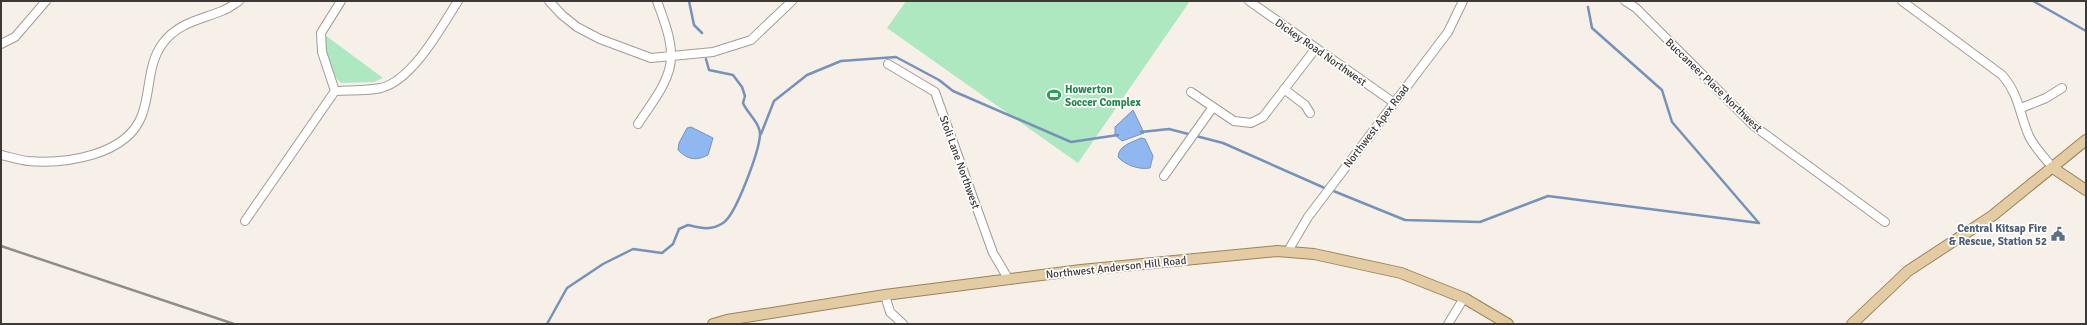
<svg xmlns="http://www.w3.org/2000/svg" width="2087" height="325" font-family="Signika,sans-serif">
<rect width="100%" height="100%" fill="#f7f0e9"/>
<path fill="#ade8c0" d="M906,1h284l-112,162 -191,-135z
M325,35l58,43 -9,4 -33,1c-13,-12 -17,-30 -16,-48z"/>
<path fill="#8fb8f1" stroke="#7692b9" d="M1133,110l11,23 -22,8 -7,-6v-8z
M691,127l22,11 -5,17c-12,6 -20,5 -30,-5l1,-7 8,-15z
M1141,138l4,1 8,17 -3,12c-11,2 -25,-3 -32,-11 1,-12 13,-14 23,-19z"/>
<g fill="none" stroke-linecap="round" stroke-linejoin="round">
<path stroke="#7692b9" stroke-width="2.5" d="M689,1l5,24 8,8
M2033,1l53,30
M1588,7l4,21 70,62 10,32 86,100
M1141,132l28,-3 54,14 104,46
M761,134l13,-33 33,-26 34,-14 55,-4 43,23 14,11 118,51 47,-7
M1331,190l74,30 75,2 68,-26 211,27
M547,324l20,-36 36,-24 30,-15 29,4 11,-9 6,-15 9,-4c13,3 23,6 35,-2 13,-8 36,-72 37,-88 1,-11 -13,-22 -17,-32l2,-7 -3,-9 -9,-12 -24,-5 -3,-11"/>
<defs>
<path id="minor" d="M549,1l13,14 15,12 23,12 51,19 62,-6 38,-12 41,-39
M1249,1l144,101
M1625,1l11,7 118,118 131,96
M1902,1l100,74c17,19 17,38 27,61 5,11 16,22 24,32
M1,44l14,-7 31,-36
M888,64l47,28 58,161 16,27
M1284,89l21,16 5,8
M335,91l-13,-39 -1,-19 20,-32
M1191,92l43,29 17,2 12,-6 53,-69
M2021,108l25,-10 16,-10
M638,124c12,-19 34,-44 33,-69 0,-18 -8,-37 -14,-54
M1,155c9,2 18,5 27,6 37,3 99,-5 114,-46 9,-24 5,-51 21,-72 16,-21 38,-23 61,-33 5,-2 10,-6 15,-9
M1164,176l49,-69
M245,221l90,-130c15,-1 32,0 46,-3 32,-8 60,-61 77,-87
M1288,251l20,-34 140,-185 15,-31
M885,295l5,17 13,12
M1448,324l16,-26"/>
<path id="major" d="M2053,168l33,22
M713,324l14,-4 158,-25 196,-25 196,-19 37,3 87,19 63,25 44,26
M1852,324l56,-53 84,-55 94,-76"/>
</defs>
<use href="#minor" stroke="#a39c96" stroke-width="10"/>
<use href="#major" stroke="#9c8257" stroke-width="12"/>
<use href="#minor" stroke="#fff" stroke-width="8"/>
<use href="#major" stroke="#e3cba4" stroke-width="10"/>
<path stroke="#918c88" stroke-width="2.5" d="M1,246l233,78"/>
</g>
<defs>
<symbol id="stadium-bare" viewBox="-9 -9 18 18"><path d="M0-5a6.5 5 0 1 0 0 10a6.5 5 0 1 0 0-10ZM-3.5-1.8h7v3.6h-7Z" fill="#2e9e5b" stroke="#fff" stroke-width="2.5" paint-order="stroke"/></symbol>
<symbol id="civic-bare" viewBox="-9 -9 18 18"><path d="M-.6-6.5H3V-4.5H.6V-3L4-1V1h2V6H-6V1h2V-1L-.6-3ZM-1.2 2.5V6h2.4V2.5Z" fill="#5c6f8a" stroke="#fff" stroke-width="2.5" paint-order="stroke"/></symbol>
</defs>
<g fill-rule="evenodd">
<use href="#stadium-bare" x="1044" y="85" width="20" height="20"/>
<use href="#civic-bare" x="2048" y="224" width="20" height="20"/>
</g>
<g text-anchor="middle" stroke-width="3.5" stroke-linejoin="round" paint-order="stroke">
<g font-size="11" fill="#3c3937" stroke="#fff">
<text transform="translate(1321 52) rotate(35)" y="4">Dickey Road Northwest</text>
<text transform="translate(1714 85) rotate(44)" y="4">Buccaneer Place Northwest</text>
<text transform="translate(1376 126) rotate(-53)" y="4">Northwest Apex Road</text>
<text transform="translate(960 162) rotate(70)" y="4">Stoli Lane Northwest</text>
<text transform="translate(1116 267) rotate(-6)" y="4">Northwest Anderson Hill Road</text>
</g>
<g font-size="11" font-weight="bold" fill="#27864d" stroke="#fff" text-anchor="start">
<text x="1065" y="93">Howerton<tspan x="1065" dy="13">Soccer Complex</tspan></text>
</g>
<g font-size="11" font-weight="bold" fill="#4e5e75" stroke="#fff" text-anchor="end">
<text x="2047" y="232">Central Kitsap Fire<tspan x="2047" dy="13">&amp; Rescue, Station 52</tspan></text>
</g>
</g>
<rect width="2087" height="325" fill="none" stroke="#3c3937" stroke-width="4"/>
</svg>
